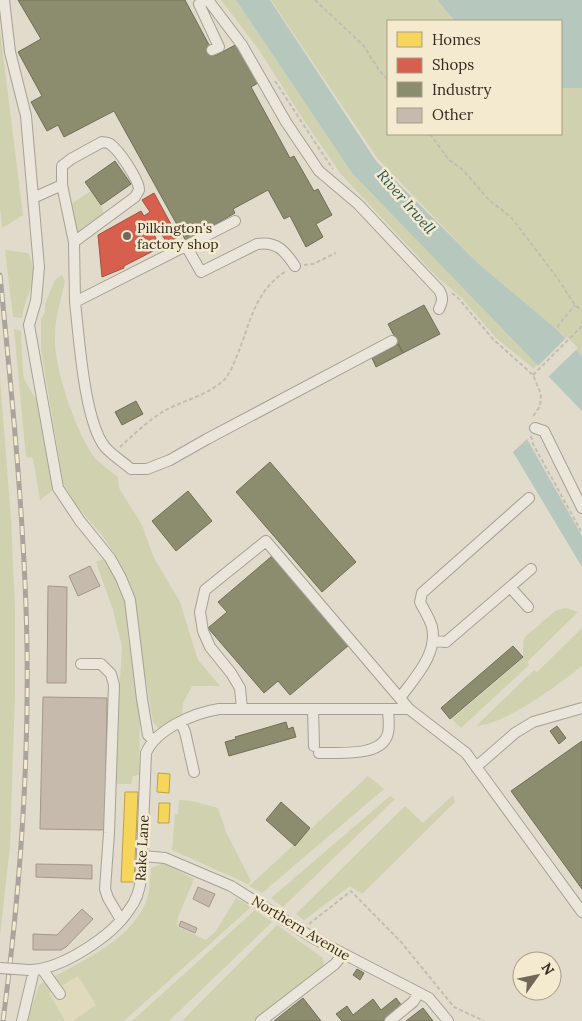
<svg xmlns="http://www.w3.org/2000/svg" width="582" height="1021" font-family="Lora,serif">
<rect width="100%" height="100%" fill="#e1dbcb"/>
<path fill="#e0dabc" d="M78,976l18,29 -23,16h-8l-16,-28z"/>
<path fill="#d0d1ae" d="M221,0h15l116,173 177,181 8,10 -3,5 -38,-31 -35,-41 -25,-21 -95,-102 -36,-52 -46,-72z
M271,0h166l18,21h-67v113h173v-46h21v268l-27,-28 -75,-63 -102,-106z
M0,30l23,185 -21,13 -2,-20z
M91,191l10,14 3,9 -27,19 -6,-29z
M5,250l23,3c14,29 -3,38 -6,65l-9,-1z
M62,275l3,7c-5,20 -11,39 -10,60 0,28 23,97 42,118 6,6 14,11 21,17l1,11 23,37 12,33 26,44 18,58 22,26h-28l-9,17 -1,12 -24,13 -5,-6c-3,-18 -6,-35 -9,-53 -5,-33 -4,-65 -19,-96 -6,-13 -19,-34 -29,-45 -15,-17 -23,-24 -33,-46l-22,-133v-30l4,-7v-8l10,-24z
M14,329l7,2 2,43 2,7 14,23 14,86 -13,10 -7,-42 -7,-1z
M0,379l11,140 4,90v86l-5,150 -10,91z
M106,558l5,6 15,38 2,37 12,71 -1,65 -6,1 -2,8h-17l8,-137 -9,-37 -17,-48z
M566,608l12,4 -51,50 2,3 -68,63 -9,-9 71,-61v-16l2,-5 30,-26z
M582,628v38c-24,19 -76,58 -106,60l58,-56 3,2z
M368,776l16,13 -122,104 -13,-7z
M390,796l5,3 -112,108 -12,-9z
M452,796l2,1 1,5 -93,92 -12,-8 -46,34 -8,-6 109,-108 18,17z
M179,800l13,1 26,7 8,24 25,49 -3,3 -76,-34 3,-36h3z
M164,863l30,16 -16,38 -1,9 29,14 10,-9 20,-33 15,9 -127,114h-51l23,-16 -18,-29 -29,17 16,28h-38l12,-36c36,-21 90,-42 107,-83 4,-11 4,-23 5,-34z
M255,910l17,12 -103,99h-37z
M277,925l46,33 1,8 -69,55h-73z"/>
<path fill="#b6c7bd" d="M236,0h34l106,161 104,104 75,63 27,28v55l-230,-238z
M437,0h145v88h-21v-67h-106z
M527,439l55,97v31l-69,-115z"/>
<path fill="#e1dbcb" d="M567,337l11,11 -31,30 -10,-11z"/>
<path fill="#f6d55c" stroke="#bca149" d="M158,773l12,1 -1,19 -12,-1z
M125,792h13l-4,90h-13z
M159,803h11l-1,20h-11z"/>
<path fill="#d6604d" stroke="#a5503f" d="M154,193l24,44 -11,6 -9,-15 -6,3 9,16 -37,19v2l-22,9 -4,-42 43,-24 3,5 6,-4 -8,-12z"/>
<path fill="#8c8c6e" stroke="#726e56" d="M18,0h167l30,56 22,-12 21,39 -7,4 39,71 4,-2 20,35 4,-2 14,26 -16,9 7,13 -17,10 -16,-31 -6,3 -16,-29 -35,19 2,4 -49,28 -72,-130 -50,26 -6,-12 -11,6 -16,-29 11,-6 -24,-44 23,-13z
M115,161l16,23 -30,21 -16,-23z
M424,305l16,29 -37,19 -15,-29z
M398,344l5,9 -27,14 -4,-9z
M136,401l7,13 -21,11 -7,-13z
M270,462l86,100 -34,30 -86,-100z
M188,491l24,30 -36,30 -24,-30z
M272,556l77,89 -59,50 -12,-14 -14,12 -56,-65 19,-16 -9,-10z
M513,646l10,11 -73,62 -9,-11z
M286,722l2,7 5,-2 3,10 -67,19 -4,-14 11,-3 -1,-2z
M557,726l9,12 -7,6 -9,-13z
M582,741v148l-71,-98z
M281,802l29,26 -15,18 -29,-26z
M357,969l7,4 -4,7 -7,-5z
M303,998l18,23h-47z
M396,998l6,8 -19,15h-41l-6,-7 11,-8 6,9 20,-16 8,11z
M423,1008l10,13h-27z"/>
<path fill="#c5baac" stroke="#a1978b" d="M90,566l10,20 -22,10 -9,-20z
M48,586l19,1 -1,96h-19z
M43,697l64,1 -2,132 -65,-1z
M36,864l56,1v14l-56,-2z
M198,887l17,7 -6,13 -16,-8z
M82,909l11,10 -27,28 -5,3h-28v-16l24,1z
M181,921l16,7 -2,5 -16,-7z"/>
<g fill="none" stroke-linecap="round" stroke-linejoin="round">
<defs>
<path id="minor" d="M4,0l6,52 16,64 13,151 -3,34 -7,24 29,163 22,33 30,37 11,20 9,22 12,99 6,36 5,5
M204,0l-5,4 20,43 -7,3
M208,0l34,45 44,77 33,49 39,33 81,86c5,8 3,12 0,19
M62,185l12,57 1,60 160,-81
M33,198l29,-13v-19l9,-7 31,-17c4,1 5,0 8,2 9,6 29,36 29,46l-4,7 -61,45
M186,246l15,26 56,-28c20,-3 28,7 38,22
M75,302c4,34 9,119 30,145 7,8 18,15 26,22h16l23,-9 37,-21 185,-98
M535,428l9,3 38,77
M510,587l18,20
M434,641l12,1 85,-73
M81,664h20l10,10 3,11 -5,148 -4,56 3,9 13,22
M400,698c15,-21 38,-44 32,-71 -2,-8 -8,-17 -12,-25l2,-9 107,-95
M242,709l-2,-21 -9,-15 -21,-26 -7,-16 -3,-19 5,-22 61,-49 143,168
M313,709l1,37
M181,723l4,9 9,40
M319,753c19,-1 63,5 69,-20 2,-7 0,-17 0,-24
M476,767l39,-34 18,-11 49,-14
M143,856l22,2 66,28 82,52 116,60 19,23
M42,969l18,25
M29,970c32,0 83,-34 100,-60 7,-9 11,-21 12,-32l5,-125c10,-24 48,-40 73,-44h190l57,44 116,159
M22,1021l12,-51
M261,1021l74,-57 8,-10
M390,1021l23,-19 6,-9"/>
</defs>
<use href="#minor" stroke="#a6a095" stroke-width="12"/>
<path stroke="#c2bdb3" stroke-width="2" stroke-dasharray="4 2.5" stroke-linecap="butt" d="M315,0l48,45 16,25 9,10
M275,81c19,29 38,59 58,88
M430,134l19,26 13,9 28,32 21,16 47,62 17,26 7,6
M304,265l9,-1 23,-11
M452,293l6,5 35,41 40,36 8,19 -1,12 -8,12
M557,327l18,-22
M533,375l48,-48 1,-5
M531,436l2,8 49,89
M120,447c12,-11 30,-28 44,-36 20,-11 45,-16 61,-32 5,-6 8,-14 11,-21 14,-32 17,-66 50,-87
M309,924l42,-33 50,51 53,65 30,14"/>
<use href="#minor" stroke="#eae6dc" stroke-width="10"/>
<defs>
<path id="rail" d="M0,275c11,111 22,221 26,332 5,138 -5,277 -23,414"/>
</defs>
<use href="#rail" stroke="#a9a59d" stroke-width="5"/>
<use href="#rail" stroke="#f3ead0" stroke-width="3" stroke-dasharray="9" stroke-linecap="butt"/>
<defs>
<path id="minor-bridge" d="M0,968l29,2"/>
</defs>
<use href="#minor-bridge" stroke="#a6a095" stroke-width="12" stroke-linecap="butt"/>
<use href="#minor-bridge" stroke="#eae6dc" stroke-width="10"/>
</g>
<circle fill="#71675a" stroke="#f3ead0" stroke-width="2" cx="127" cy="236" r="5"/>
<g text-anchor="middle" stroke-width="5" stroke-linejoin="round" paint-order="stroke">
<g font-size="14" fill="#34291d" stroke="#f3ead0" text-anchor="start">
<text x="137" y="233">Pilkington's<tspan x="137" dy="16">factory shop</tspan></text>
</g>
<g font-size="14" fill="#34291d" stroke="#f3ead0">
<text transform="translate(142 848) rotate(-87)" y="5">Rake Lane</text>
<text transform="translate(301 928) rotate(31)" y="5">Northern Avenue</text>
</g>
<g font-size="15" font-style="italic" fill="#2d5352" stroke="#f3ead0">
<text transform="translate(406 202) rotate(49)" y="5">River Irwell</text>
</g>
</g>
<rect x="387" y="20" width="175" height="115" fill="#f3ead0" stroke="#a79d88"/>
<rect x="397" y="32" width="25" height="15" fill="#f6d55c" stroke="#a79d88"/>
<text x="432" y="45" font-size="15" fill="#34291d">Homes</text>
<rect x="397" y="58" width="25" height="15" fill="#d6604d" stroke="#a79d88"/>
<text x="432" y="70" font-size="15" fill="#34291d">Shops</text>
<rect x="397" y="82" width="25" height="15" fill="#8c8c6e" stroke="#a79d88"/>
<text x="432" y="95" font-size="15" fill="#34291d">Industry</text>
<rect x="397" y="108" width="25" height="15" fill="#c5baac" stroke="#a79d88"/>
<text x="432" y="120" font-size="15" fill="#34291d">Other</text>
<g transform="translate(537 976) rotate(57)"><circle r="24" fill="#f3ead0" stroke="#a79d88"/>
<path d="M0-4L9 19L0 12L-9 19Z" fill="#71675a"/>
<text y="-8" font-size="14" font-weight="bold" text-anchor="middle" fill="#34291d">N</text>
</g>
</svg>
